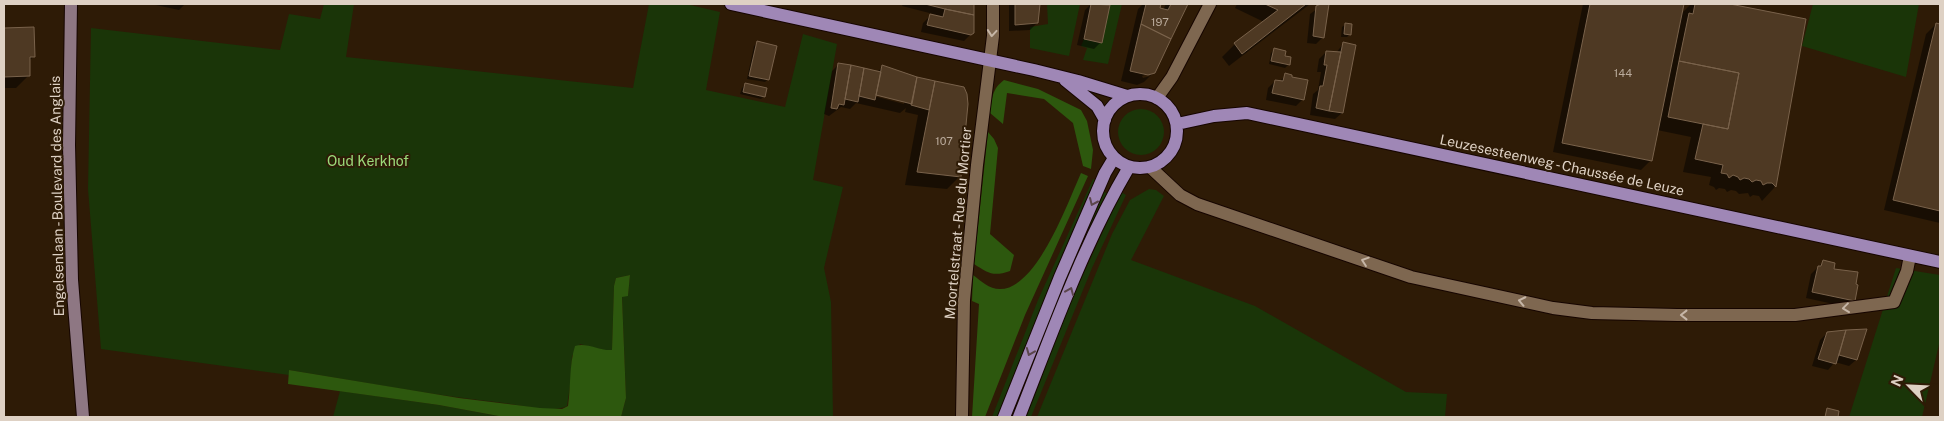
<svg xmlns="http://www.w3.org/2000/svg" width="1944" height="421" font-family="'Public Sans',sans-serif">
<rect width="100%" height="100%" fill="#2e1b06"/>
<path fill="#1a3508" d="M324,4h30l-8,53 287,31 16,-84h37l34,8 -14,78 79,17 18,-73 34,10 -24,136 30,7 -19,81 7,34 2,115h-212l5,-19 -4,-102h6l2,-21 -14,3 -2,8 -2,65h-6l-26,-7 -8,12 -1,23 -4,27c-15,8 -46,-1 -63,-3 -72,-8 -143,-21 -215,-33v5l-188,-26 -13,-160 3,-161 189,22 9,-36 31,5z
M1047,4h33l-11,52 -39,-8v-21l18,-3z
M1110,4h12l-14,60 -25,-4 4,-12 -6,-2 3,-7 18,3z
M1813,4h106l-13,73 -104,-31z
M1118 132a23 23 0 1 1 46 0a23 23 0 1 1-46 0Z
M1093,179l5,2 -99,236h-7l46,-117z
M1149,189l7,1 8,6 -33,64 124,46 151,86 41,2 -2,23h-408l75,-183 18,-34z
M1104,192l5,2 -94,223h-7l76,-182z
M1121,192l5,3 -34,73 -61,149h-6l40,-103z
M1896,268l44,7v65l-18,77h-73z
M340,391l99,14 65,12h-171z"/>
<path fill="#2d580e" d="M1004,80l34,9 43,21 6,11 6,29 -2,19 -8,-3 -10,-43 -29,-24 -37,-6 -4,31 -13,-11c2,-15 2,-24 14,-33z
M988,132l6,7 4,9 -8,86 24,21 -4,16c-17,6 -22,2 -36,-7z
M1081,173l7,3 -63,139 -40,102h-13l7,-113 -7,-3 1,-26c8,6 16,14 27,14 37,0 68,-87 81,-116z
M630,275l-2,21 -6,1 4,101 -5,19h-117l-65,-12 -151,-21 1,-14 170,28 81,10 22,1 6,-3c3,-20 1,-41 7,-60 12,-4 24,5 37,4l2,-64 2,-8z"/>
<path fill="#0007" fill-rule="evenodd" d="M151,4h34l-6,6z
M903,4h70v28l-9,9 -43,-9 2,-9 7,-7 11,2v-2l-39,-10z
M1009,4h30l-2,19 -7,7 -21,1z
M1091,4l18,2 -8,36 -7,7 -17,-4 8,-35z
M1143,4h17l-1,5 4,1 3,-6h21l-33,68 -10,10 -7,3 -16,-4 17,-72zM1150,73v3l-7,2 -1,-2z
M1237,4h73l-81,62 -7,-9 13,-13 29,-22 -29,-14z
M1324,4h4l-5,33 -7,7 -9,-1 3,-29z
M1583,4h100l-2,10 10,-10h33l80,16 -30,168 -12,13 -3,-5 -6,-1 -3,2 -2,-4 -9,1 -3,-3 -5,-1 -4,2 -2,-3 -6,-1 -3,2 -2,-3 -5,-2 2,-8 -28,-5 8,-35 -34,-7 -6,30 -10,10 -88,-18z
M1346,24l4,10 -3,3h-6l1,-10z
M1936,24l4,1v198l-56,-13 42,-176z
M33,29v28l-4,4v14l-13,13h-12v-58z
M757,43l11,36 -3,3 -18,-3 7,-33z
M1343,44l-1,69 -7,6 -25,-4 3,-21 5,-4 3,-18h-4l2,-13 7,-7 10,1z
M1274,50l10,6 6,2 -2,7 -3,3 -16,-4 2,-11z
M839,64l38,8 6,-5 34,11 46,10 -3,88 -13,13 -42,-4 13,-70 -13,-3 1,-4 -6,5 -44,-10 -6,6 -9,-2 -12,9 -5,-2 8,-43zM870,93l34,8v3l-34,-9z
M1286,75l17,24 -7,7 -30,-6 2,-12 7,-7 4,1z
M745,85l19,11 -3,3 -21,-5 2,-6z
M1823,262l31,38 -7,7 -41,-9 5,-24z
M1865,330l-9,30 -7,6 -14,-4 -7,8 -16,-4 8,-26 7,-7z"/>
<path fill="#4e3923" stroke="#79624b" d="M925,4h49v11l-29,-6z
M1015,4h25l-2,19 -23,2z
M1091,4l19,1 -8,38 -18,-4z
M1146,4h15l-1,4 8,2 3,-6h17l-17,35 -30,-15z
M1265,4h41l-64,50 -8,-11 44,-33z
M1321,4h8l-5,34 -11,-2 3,-30z
M1590,4h94l-32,157 -90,-18z
M1695,4h35l76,15 -30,168 -4,-4h-5l-4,2 -2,-4 -5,-1 -4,2 -3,-3 -5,-1 -4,2 -2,-3 -5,-2 -4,3 -2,-4 -6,-1 2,-8 -28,-6 8,-35 25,5 11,-56 -60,-12 10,-48 4,1z
M945,9l29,6v18l-3,2 -44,-10 3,-11 13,3z
M1345,23l7,1 -1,11 -7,-1z
M1936,23l4,1v187l-47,-11z
M1141,24l30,15 -16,34 -7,2 -18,-4z
M34,27l1,30h-5v19l-26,1v-49z
M757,41l20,5 -8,34 -20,-4z
M1343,42l13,3 -13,68 -14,-2z
M1274,48l12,3 -1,5 6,1 -1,8 -19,-4z
M1326,51l15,1 -12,59 -13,-3 4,-22h3l4,-21h-3z
M1679,61l60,12 -11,56 -60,-12z
M838,63l13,2 -7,40 -5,-1 -2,5 -6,-1z
M851,65l13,3 -6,34 -13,-3z
M882,65l35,12 -5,27 -36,-9z
M864,68l17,4 -6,28 -16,-4z
M1285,73l7,2v2l16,3 -4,20 -32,-7 3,-13 8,1z
M917,77l18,4 -6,29 -18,-5z
M935,81l29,6 3,7 1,10 -7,73 -44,-5z
M745,83l22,5 -2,9 -22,-5z
M1823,260l12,3 -1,6 24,3 -2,12 2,1 -3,16 -43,-9 6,-26h3z
M1867,329l-10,31 -18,-5 7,-25z
M1846,330l-10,34 -18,-5 9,-27z
M1827,408l12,3 -1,6h-13z"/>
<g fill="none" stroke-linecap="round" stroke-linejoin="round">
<defs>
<path id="minor" d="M1150,167l30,28 17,9 214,73 142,31 39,5 85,2h118l99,-13 13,-31 3,-15
M962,417l2,-117 13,-135 16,-129v-32"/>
<path id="tertiary" d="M1157,98l15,-21 38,-73"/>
<path id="secondary" d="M71,4l-2,141 3,135 11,137"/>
<path id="primary" d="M731,4l303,66 44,11 49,15
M1065,80l32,26 8,14
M1103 131a37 37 0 1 1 74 0a37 37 0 1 1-74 0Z
M1177,124l37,-8 33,-3 693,149
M1004,417l56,-140 45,-104 9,-15
M1019,417c33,-84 64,-172 110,-250"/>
</defs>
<use href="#minor" stroke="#160500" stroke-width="14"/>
<use href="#tertiary" stroke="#160500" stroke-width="14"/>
<use href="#secondary" stroke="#160500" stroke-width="14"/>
<use href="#primary" stroke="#160500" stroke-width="14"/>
<use href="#minor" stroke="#7e6750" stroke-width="12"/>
<use href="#tertiary" stroke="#7e6750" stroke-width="12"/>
<use href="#secondary" stroke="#8e7783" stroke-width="12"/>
<use href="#primary" stroke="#9f87b6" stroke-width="12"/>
</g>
<defs><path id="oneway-chevron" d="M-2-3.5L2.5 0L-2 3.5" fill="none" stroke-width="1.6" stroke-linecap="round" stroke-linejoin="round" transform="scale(1.25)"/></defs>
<g stroke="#c6b6a7">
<use href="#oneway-chevron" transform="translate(992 33) rotate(95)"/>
<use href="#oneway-chevron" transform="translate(1365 261) rotate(-161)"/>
<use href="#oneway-chevron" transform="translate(1522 301) rotate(-168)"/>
<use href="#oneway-chevron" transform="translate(1846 308) rotate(173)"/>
<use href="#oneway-chevron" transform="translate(1684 315) rotate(-180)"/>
</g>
<g stroke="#5b464c">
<use href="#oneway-chevron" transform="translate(1093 202) rotate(114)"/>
<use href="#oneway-chevron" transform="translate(1070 291) rotate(-67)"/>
<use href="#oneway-chevron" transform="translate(1030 352) rotate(112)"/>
</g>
<g text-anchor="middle" stroke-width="4" stroke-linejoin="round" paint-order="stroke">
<g font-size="11" fill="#baab9c">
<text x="1160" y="26">197</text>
<text x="1623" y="77">144</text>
<text x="944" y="145">107</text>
</g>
<g font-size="14" fill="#9cda7a" stroke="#2e1b06">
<text x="368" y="166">Oud Kerkhof</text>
</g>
<g font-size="14" fill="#ded1c4" stroke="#2e1b06">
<text transform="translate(1562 165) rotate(12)" y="5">Leuzesesteenweg - Chaussée de Leuze</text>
<text transform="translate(57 196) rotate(-91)" y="5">Engelsenlaan - Boulevard des Anglais</text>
<text transform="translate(958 223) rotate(-85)" y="5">Moortelstraat - Rue du Mortier</text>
</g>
</g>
<rect width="1944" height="421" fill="none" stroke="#ded1c4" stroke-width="10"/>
<g transform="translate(1909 386) rotate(294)" stroke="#2e1b06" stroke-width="4" paint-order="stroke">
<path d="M0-4L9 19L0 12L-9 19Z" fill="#ded1c4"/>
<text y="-8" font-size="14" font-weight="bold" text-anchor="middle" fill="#ded1c4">N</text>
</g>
</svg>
